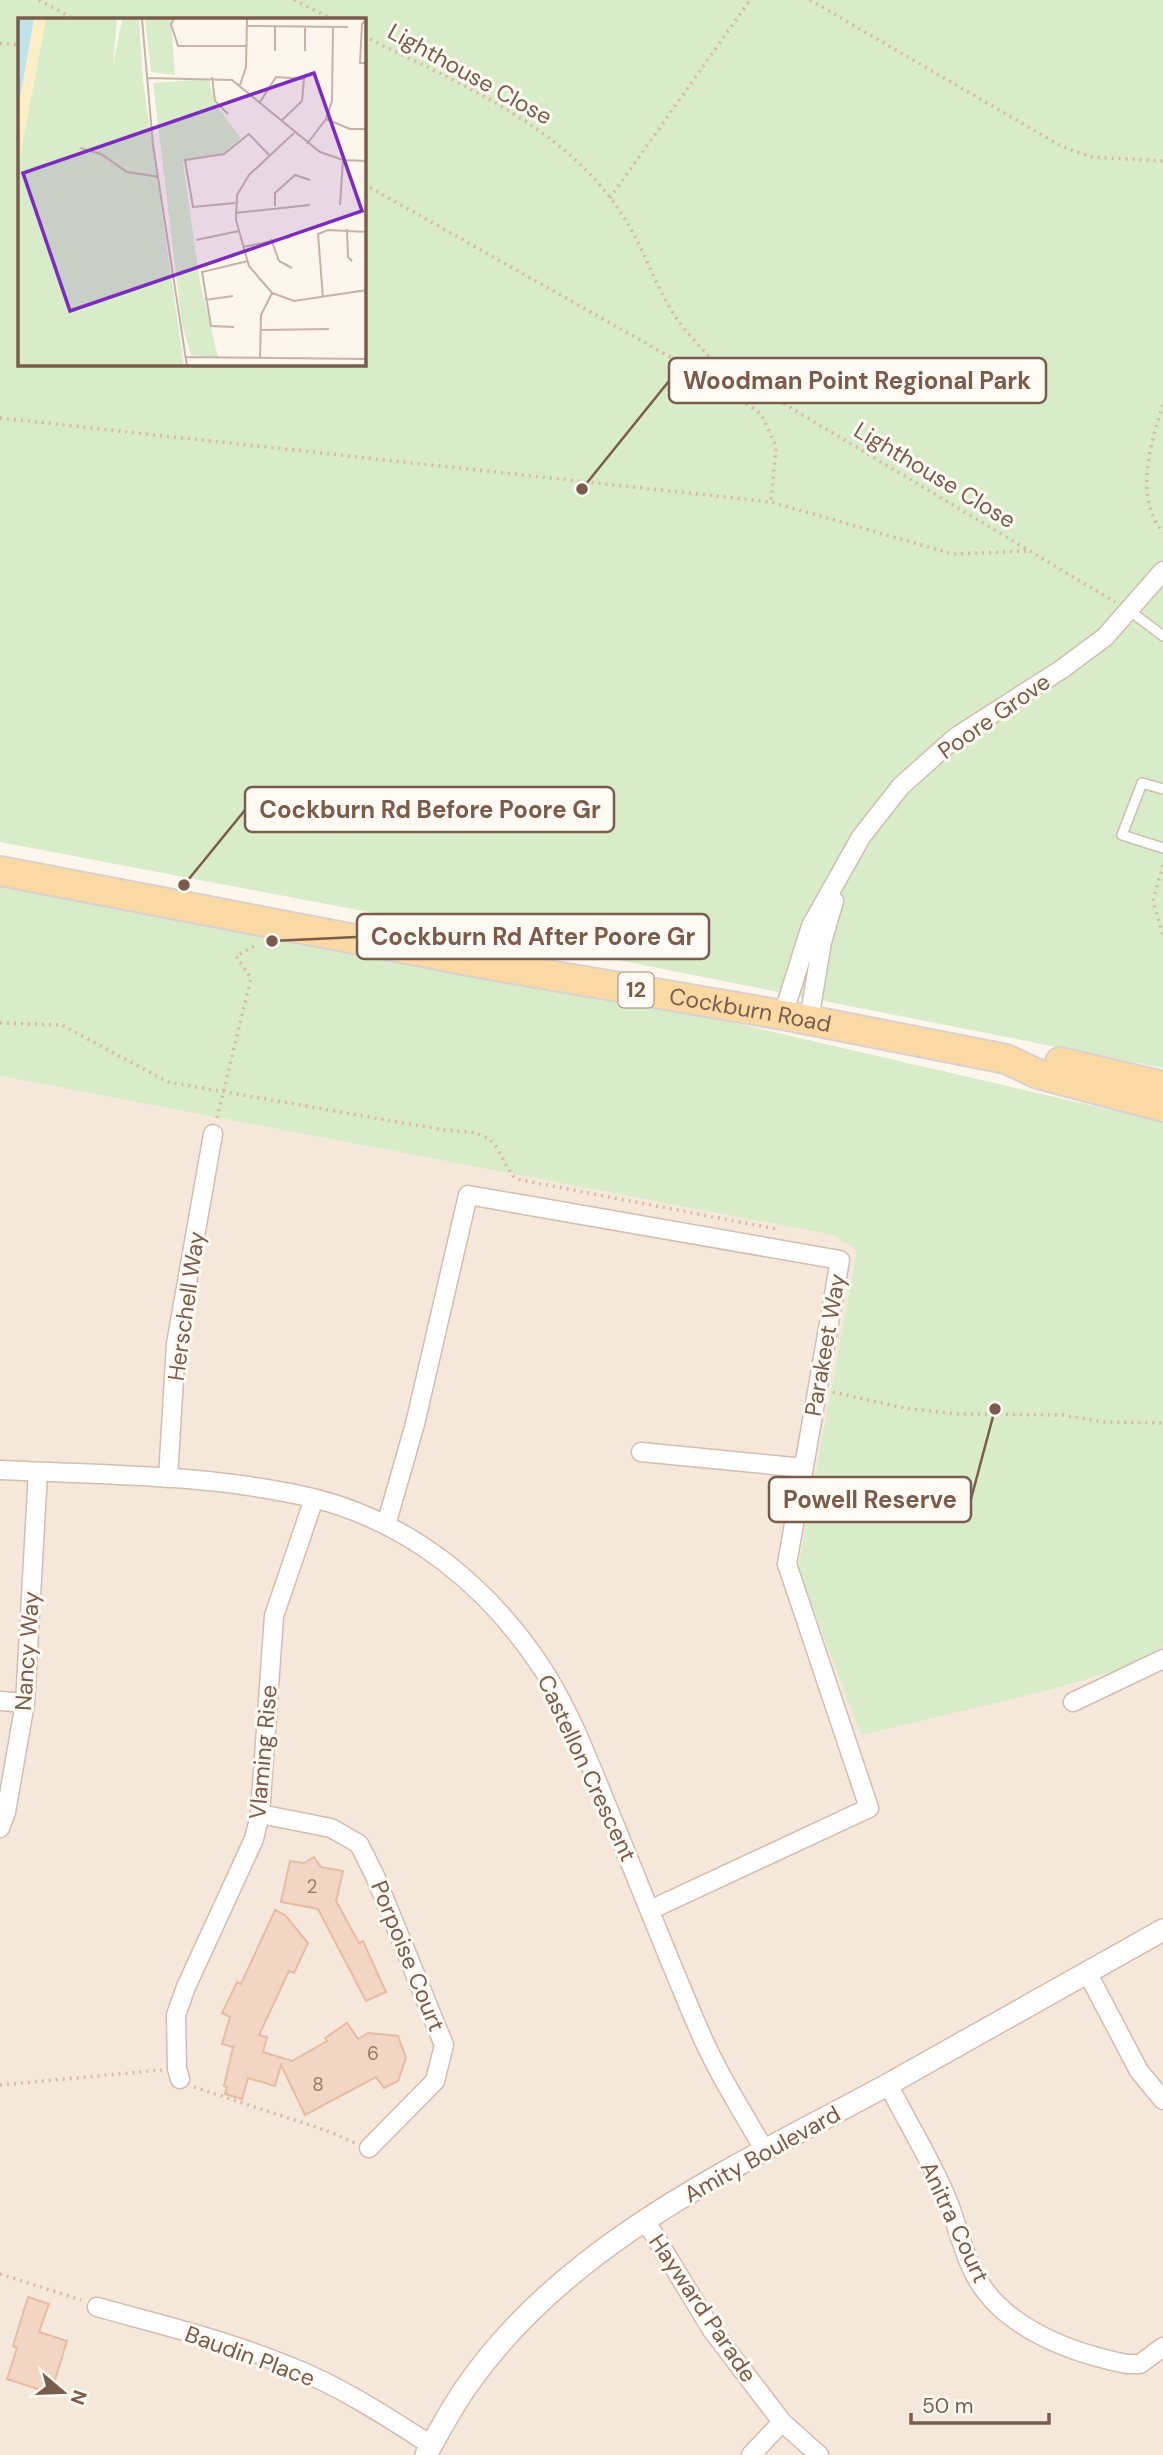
<svg xmlns="http://www.w3.org/2000/svg" width="1163" height="2455" font-family="'DM Sans',sans-serif">
<rect width="100%" height="100%" fill="#fdf6ec"/>
<path fill="#f5e8da" d="M0,1076l832,159 26,15 -60,318 244,124 73,-21 48,-24v808h-1163z"/>
<path fill="#d8ecc9" fill-rule="evenodd" d="M0,0h1163v1068l-637,-126 -526,-100zM19,19h345v345h-345z
M0,883l713,135 450,104v525l-48,24 -73,21 -181,43 -63,-167 59,-318 -25,-15 -832,-159z"/>
<path fill="#f3d5c3" stroke="#e6bba3" stroke-width="2" d="M314,1857l7,10 22,4 -7,30 23,42 4,-2 23,51 -20,9 -48,-92 -37,-7 9,-41 14,2z
M275,1910l10,5 23,28 -14,30 -5,-2 -30,64 8,2 -4,15 29,9 35,-20 -2,-3 22,-15 11,16 10,-6 30,3 8,22 -8,23 -14,7 -8,-11 -71,38 -24,-50 -6,21 -27,-8 -6,21 -17,-5 2,-7 -3,-1 9,-39 -11,-3 8,-27 -8,-4 15,-31 4,2z
M28,2297l21,7 -10,28 28,9 -12,39h-3l-3,10 -7,-3 -1,3 -34,-11 10,-31 -4,-2z"/>
<g fill="none" stroke-linecap="round" stroke-linejoin="round">
<defs>
<path id="service" d="M1130,611l33,25
M1163,789l-21,-6 -20,52 41,13"/>
<path id="minor" d="M783,1015l28,-89 50,-89 40,-51 55,-49 106,-68 43,-32 58,-66
M809,1020l13,-78 12,-41
M641,1452l163,16
M0,1470c104,5 211,4 313,28 97,24 175,88 229,170 30,46 49,100 70,150 29,71 57,142 87,212 18,42 43,81 66,121
M168,1478l8,-134 37,-210
M386,1525l29,-101 53,-229 372,65 -53,304 82,244 -219,102
M0,1701l25,2
M1073,1702l90,-43
M260,1814l71,14 28,16 16,32 69,169 -9,36 -66,67
M0,1828l6,-16 19,-109 13,-231
M1087,1972l52,99 24,29
M180,2079l-3,-10 -1,-54 10,-28 68,-148 6,-25 14,-198 40,-117
M888,2084c19,38 43,76 59,115 10,24 15,52 28,76 28,53 96,78 152,89h13l23,-17
M645,2220l67,110 70,92 37,33
M97,2307c65,18 132,34 194,60 49,19 96,50 140,78
M751,2455l31,-33"/>
<path id="tertiary" d="M426,2455c13,-24 27,-50 43,-72 101,-143 269,-217 418,-298 92,-51 184,-104 276,-155"/>
<g id="primary">
<path id="s1" d="M0,871l490,94 293,50 223,44 32,15 125,33"/>
<path d="M1060,1062l103,24"/>
</g>
</defs>
<use href="#service" stroke="#d1beb0" stroke-width="12"/>
<use href="#minor" stroke="#d1beb0" stroke-width="21"/>
<use href="#tertiary" stroke="#d1beb0" stroke-width="24"/>
<use href="#primary" stroke="#dad1cd" stroke-width="32"/>
<path stroke="#d9b8a5" stroke-width="3.5" stroke-dasharray="2 5" stroke-linecap="butt" d="M39,0l35,19
M294,0l38,19
M810,0l251,146 30,11 72,4
M364,36c91,46 199,88 257,177 20,29 31,64 49,95 11,20 29,37 44,54l401,240
M0,43l19,2
M364,184l347,196 50,34 15,32 -5,56
M610,198l140,-198
M1163,405c-13,40 -29,91 0,128
M0,418l771,84 182,52 76,-3
M1163,865l-10,36 10,34
M0,1023l62,2 106,57 276,48c21,2 44,0 55,21 6,11 8,18 17,28l260,50
M217,1118l34,-140 -15,-22 22,-12
M833,1392l71,16 56,6 102,1 43,7 58,1
M0,2085l162,-15
M194,2087l134,44 27,12
M0,2274l81,26"/>
<use href="#service" stroke="#fff" stroke-width="9"/>
<use href="#minor" stroke="#fff" stroke-width="18"/>
<use href="#tertiary" stroke="#fff" stroke-width="21"/>
<use href="#primary" stroke="#fbd9a5" stroke-width="28"/>
</g>
<g text-anchor="middle" stroke-width="6" stroke-linejoin="round" paint-order="stroke">
<g font-size="19" fill="#987a6a">
<text x="312" y="1893">2</text>
<text x="373" y="2060">6</text>
<text x="318" y="2091">8</text>
</g>
<rect fill="#fffaf3" stroke="#a28b7f" stroke-width="2" x="618.5" y="972.5" width="35" height="35" rx="5"/>
<g font-size="21" font-weight="bold" fill="#7a5c4d">
<text x="636" y="997">12</text>
</g>
<g font-size="23" fill="#7a5c4d" stroke="#fffaf3">
<text transform="translate(470 74) rotate(29)" y="8">Lighthouse Close</text>
<text transform="translate(935 475) rotate(31)" y="8">Lighthouse Close</text>
<text transform="translate(994 716) rotate(-35)" y="8">Poore Grove</text>
<text dy="8" stroke="none"><textPath href="#s1" startOffset="763">Cockburn Road</textPath></text>
<text transform="translate(186 1306) rotate(-82)" y="8">Herschell Way</text>
<text transform="translate(825 1345) rotate(-80)" y="8">Parakeet Way</text>
<text transform="translate(27 1651) rotate(-86)" y="8">Nancy Way</text>
<text transform="translate(263 1752) rotate(-85)" y="8">Vlaming Rise</text>
<text transform="translate(587 1768) rotate(65)" y="8">Castellon Crescent</text>
<text transform="translate(408 1956) rotate(68)" y="8">Porpoise Court</text>
<text transform="translate(762 2154) rotate(-29)" y="8">Amity Boulevard</text>
<text transform="translate(955 2222) rotate(65)" y="8">Anitra Court</text>
<text transform="translate(703 2308) rotate(56)" y="8">Hayward Parade</text>
<text transform="translate(250 2356) rotate(20)" y="8">Baudin Place</text>
</g>
</g>
<g transform="translate(18 18)">
<rect width="348" height="348" fill="#fdf6ec"/>
<path d="M16,1h83l-4,47 9,-47h17l4,61 41,286h-166v-257zM127,1h26l4,56 -24,-3zM191,61l5,23 27,36 -17,15 -41,9 17,120 18,75 -27,-2 -9,-31 -29,-241z" fill="#d8ecc9"/>
<path d="M16,1h12l-28,149v-59z" fill="#fcefc7"/>
<path d="M0,1h16l-16,90z" fill="#bfe3e8"/>
<path fill="none" stroke="#c5b3a7" stroke-width="2" d="M124,1l11,126 34,221M156,1l-3,5 7,22h68M349,1l-5,5 -2,39h7M228,8l102,1M287,9v24M257,33v-24M194,59l3,24 13,13M129,60l85,2 88,72 23,8 24,1M222,67l6,-18 1,-48M242,84l16,-25 28,2 -2,22 -21,20M308,101l24,10h17M276,115l-45,42 -12,20 -1,25 13,46 23,27 22,8 73,-11M289,126l19,-25 6,-18 1,-74M62,130l21,6 26,18 32,5M217,185l-42,4 -8,-47 39,-6 25,-20 21,22M322,187l3,-45M257,188v-13l20,-18 15,5M217,195l75,-8M329,211l1,28 4,4M253,221l8,22 13,7M178,222l43,-9M225,229l48,-10M305,280l-5,-64 10,-4 39,2M187,282l28,-4M216,309l-23,-1 -9,-54 46,-11M242,312l69,-1M167,339l182,2M242,341l1,-44 11,-22"/>
<path fill="#7b2cbf" fill-opacity="0.15" stroke="#7b2cbf" stroke-width="3.5" d="M296,55l48,138 -292,100 -47,-138z"/>
<rect width="348" height="348" fill="none" stroke="#7a5c4d" stroke-width="3.5"/>
</g>
<path fill="none" stroke="#7a5c4d" stroke-width="2.5" d="M582 489L669 381M184 885L245 810M272 941L357 937M995 1409L971 1499"/>
<g fill="#7a5c4d" stroke="#fffaf3" stroke-width="2.5">
<circle cx="582" cy="489" r="7"/>
<circle cx="184" cy="885" r="7"/>
<circle cx="272" cy="941" r="7"/>
<circle cx="995" cy="1409" r="7"/>
</g>
<g fill="#fffaf3" stroke="#7a5c4d" stroke-width="2.5">
<rect x="669" y="358" width="377" height="45" rx="7"/>
<rect x="245" y="787" width="369" height="45" rx="7"/>
<rect x="357" y="914" width="352" height="45" rx="7"/>
<rect x="769" y="1477" width="202" height="45" rx="7"/>
</g>
<g font-size="24" text-anchor="middle" font-weight="bold" fill="#7a5c4d">
<text x="857" y="389">Woodman Point Regional Park</text>
<text x="430" y="818">Cockburn Rd Before Poore Gr</text>
<text x="533" y="945">Cockburn Rd After Poore Gr</text>
<text x="870" y="1508">Powell Reserve</text>
</g>
<g transform="translate(63 2392) rotate(109)" stroke="#fffaf3" stroke-width="5" paint-order="stroke">
<path d="M0-5L12 26L0 18L-12 26Z" fill="#7a5c4d"/>
<text y="-10" font-size="19" font-weight="bold" text-anchor="middle" fill="#7a5c4d">N</text>
</g>
<path d="M911 2413v10h138v-10" fill="none" stroke="#7a5c4d" stroke-width="3.5"/>
<text x="922" y="2413" font-size="21" fill="#7a5c4d" stroke="#fffaf3" stroke-width="5" paint-order="stroke">50 m</text>
</svg>
